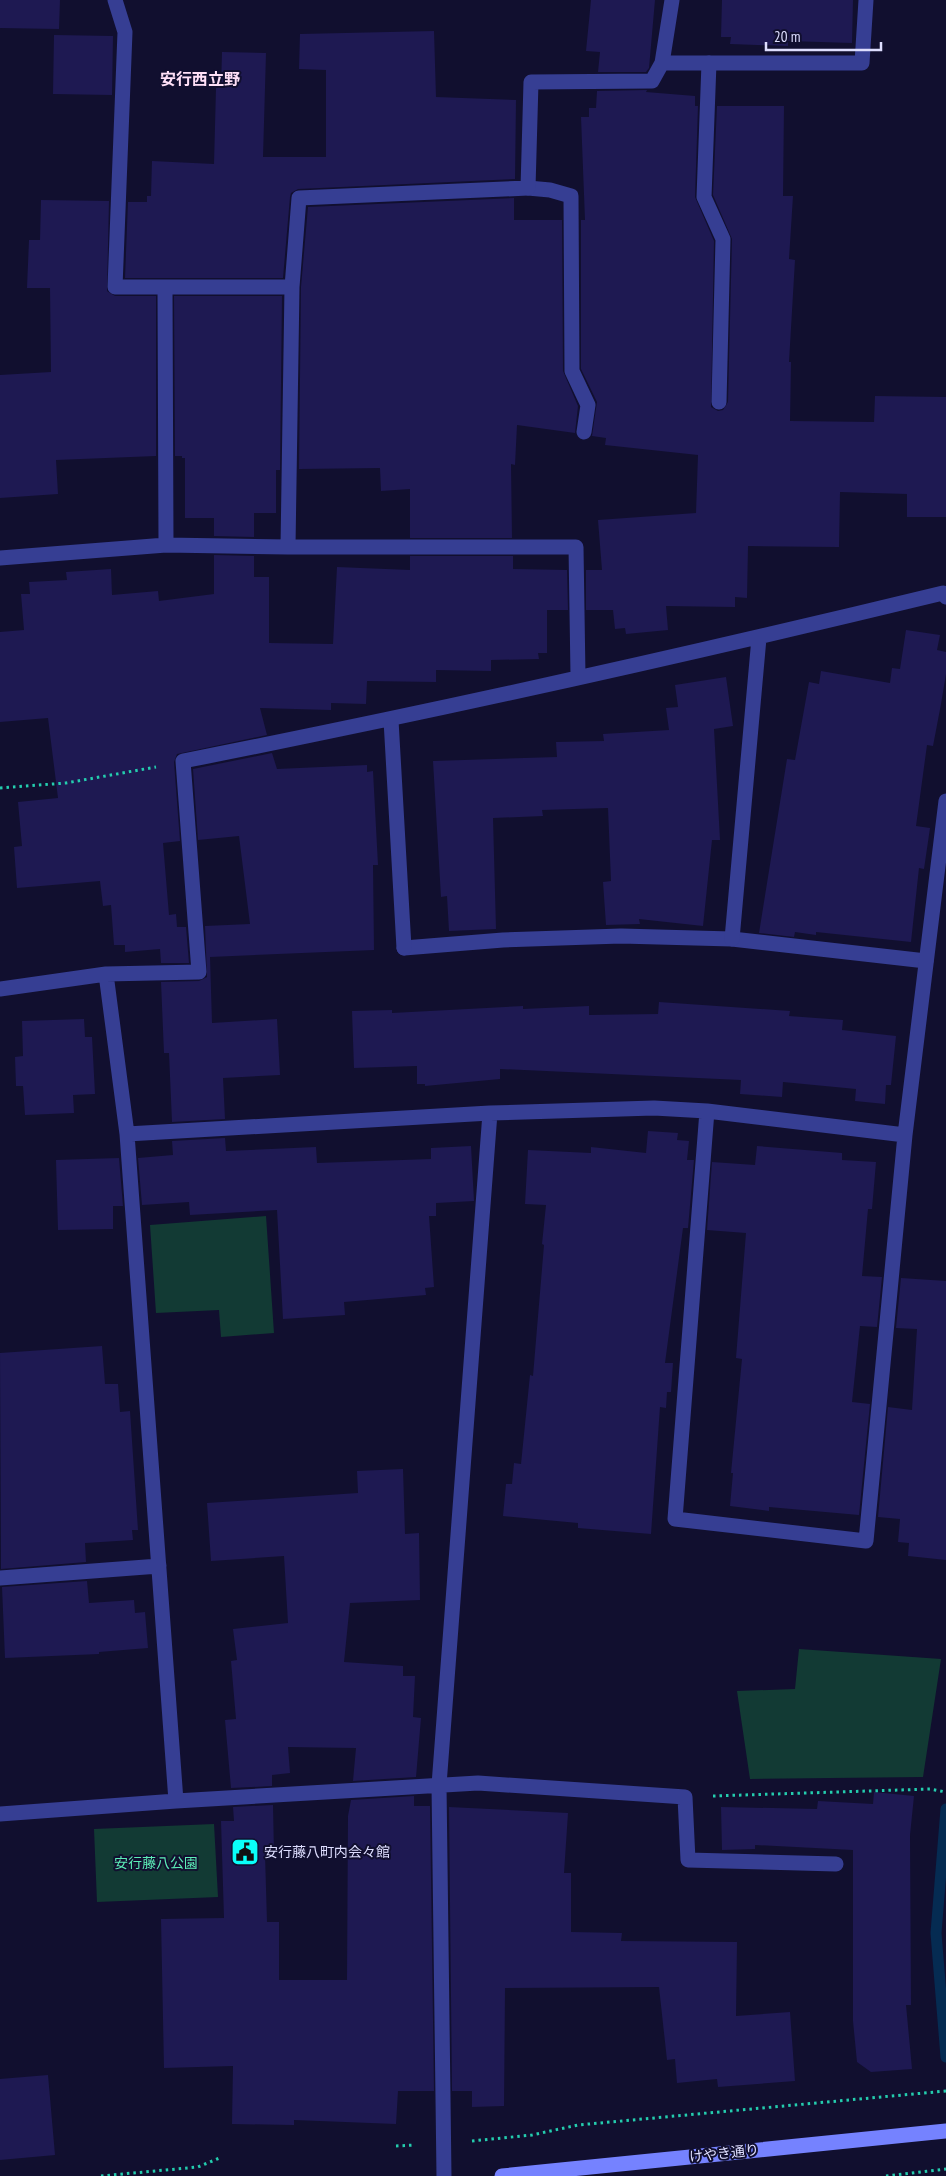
<svg xmlns="http://www.w3.org/2000/svg" width="946" height="2176" font-family="'PT Sans Narrow','Noto Sans JP',sans-serif">
<rect width="100%" height="100%" fill="#110f2f"/>
<path fill="#123a34" d="M266,1216l8,117 -53,4 -2,-27 -63,3 -6,-88z
M799,1649l142,10 -18,118 -173,2 -13,-88 58,-2z
M214,1824l4,73 -121,5 -3,-73z"/>
<g fill="none" stroke-linecap="round" stroke-linejoin="round">
<path stroke="#052b52" stroke-width="11" d="M946,2057l-10,-124 10,-124"/>
</g>
<path fill="#1e1952" d="M0,0h60l-1,29 -59,-1z
M591,0h64l-6,68 -3,4h-48l2,-20 -14,-1z
M722,0h131l-1,43 -64,-2v5l-58,-2 1,-7h-10z
M434,31l2,66 80,3 -1,79 -217,10 -7,4 -1,4 -7,81h-158l3,-76h19v-6h4l1,-35 62,3 2,-76h5l1,-36 44,1 -3,104h63v-87l-27,-1 1,-35z
M54,35l59,1 -1,59 -59,-1z
M647,90l-1,2 49,4v10h3l-3,91 19,44 -3,166 7,4 5,-1 5,-8 4,-163 -19,-44 4,-89h67l-1,90h10l-4,63 6,1 -6,102h2l-1,59 84,1 1,-26 71,1v120h-39v-23l-67,-2 -1,55 -91,-1 -1,52 -12,-1v10l-69,-1 2,24 -42,4 -1,-6 -10,1 -2,-19h-27v-40h16l-4,-50 98,-7 2,-58 -93,-10 1,-7 -14,-2 5,-34 -16,-33v-149h4l-4,-103h8v-9h7l1,-17z
M514,198v22h48l1,151 15,35 -3,27 -58,-8 -2,40 -4,-1 1,74h-102v-49l-29,2 -1,-23 -81,1 2,-182 7,-80z
M41,200l68,1 -2,90 8,5h41v160l-100,4 2,34 -58,4v-123l51,-3 -1,-84h-23l2,-48h11z
M174,296h108l-2,174h-4v43h-22v24l-40,-1v-18h-29v-60h-3v-2h-7z
M214,555l40,1v21h15v66l64,1 4,-77 73,3v-14h103v13l54,1 1,40h-21v43h-9l1,6 -48,1v11l-55,-1v12l-69,-1 -1,23 -35,-1v7l-71,-2 7,27 -90,19 -3,8 6,79 -17,2 6,72 7,-1 1,13h9l3,36h-28l-1,-14 -35,3v-7h-11l-3,-40 -8,1 -3,-25 -83,7 -3,-41 8,-1 -4,-44 40,-4 -10,-80 -48,4v-90l24,-2 -3,-36h9l-1,-12 38,-2 -1,-8 45,-3 1,26 46,-4 1,10 55,-7z
M906,630l34,5 -3,15 9,2v22l-5,30 -8,42 -6,-1 -11,81 14,2 -6,41 -5,-1 -8,74 -95,-10v3l-21,-3 -1,5 -35,-4 28,-174 8,1 14,-78 10,2 2,-13 69,12 2,-15 8,1z
M726,677l7,49 -19,3 6,111h-8l-9,86 -64,-7 1,5 -34,1 -3,-43 8,-1 -3,-73 -66,2 1,6 -50,2 3,111 -47,2 -2,-35 -6,1 -8,-136 124,-4 -1,-15 48,-1 -1,-7 66,-4 -3,-22 12,-1 -3,-22z
M272,753l5,16 90,-4v7l6,-1 5,94h-5l1,85 -164,7 2,66 65,-4 3,56 -57,3 2,41 -53,3 -3,-69h-5l-3,-71 38,-1 8,-4 -2,-51 45,-2 -11,-88 -41,4 -5,-71z
M659,1002l131,9 -1,5 54,4 -1,10 54,6 -5,49h-5l-1,19 -30,-3 1,-12 -73,-7 -1,15 -42,-3 1,-14 -241,-11v10l-75,7v-2h-8v-18l-63,2 -2,-57 40,-1v3l131,-7v3l66,-3v9l69,-1z
M84,1019l1,18h7l3,57 -22,1 1,18 -49,2 -2,-29h-7l-1,-29 8,-1 -1,-35z
M648,1131l30,2 -1,7 12,1 -2,19h7l-6,68h-5l-18,135h8l-2,29h-4l-1,16 -6,-1 -9,127 -73,-6v-5l-75,-7 3,-32h6l2,-21 7,1 9,-89 3,1 11,-131 -2,-1 4,-39 -21,-1 3,-54 63,3v-6l55,6z
M225,1138l1,13 90,-4 1,16 114,-4v-11l40,-2 3,55 -38,2v13h-7l5,71 -9,1 1,7 -82,7 1,13 -62,4 -6,-109 -87,5 -1,-13 -47,3 -4,-47 35,-3 -1,-14z
M757,1146l85,7v7l34,2 -4,47h-4l-6,67 20,1 -5,50 -17,-1 -8,76 18,2 -11,111 -90,-8v4l-39,-5 3,-33h-2l11,-114 -6,-1 10,-125 -39,-3 5,-68 43,3z
M119,1158l4,48h-10v23l-55,1 -2,-70z
M901,1278l45,3v279l-38,-4 1,-13 -11,-1 2,-23 -22,-2 10,-110 24,3 5,-81 -21,-1z
M102,1346l3,38h13l2,28 10,-1 8,119h-6l1,10 -48,3 1,19 -85,7 -1,-216z
M403,1469l2,65 14,-1 1,67 -70,3 -6,59 59,4v10h12l-2,41 8,1 -5,59 -63,4 3,-33 -68,-1 2,26 -18,2v11l-41,2 -6,-68 11,-1 -5,-58 6,-1 -4,-31 55,-6 -4,-67 -73,5 -4,-58 151,-10 -1,-22z
M87,1581l2,22 45,-3 1,13 10,-1 3,36 -49,4v2l-94,4 -3,-71z
M874,1792l40,4 -4,39 1,170h-5l6,64 -41,3 -14,-10 -4,-41v-171l-98,-5v4l-33,1 -1,-43 96,2 1,-8 55,3z
M414,1796v10h16l4,285h-36l-2,33 -102,-4v5l-62,-1 1,-58 -69,2 -3,-149 63,-1 -3,-97h13l-1,-14 40,-2 1,49h-9l2,68h12v58h68l1,-164 3,-16z
M449,1807l119,6 -4,60h7v59l51,1 -1,8 116,1 -1,74 54,-4 5,69 -77,6 -1,-8 -40,4 -2,-24 -8,1 -8,-73 -154,1 -1,118 -32,1v-16h-20z
M48,2075l7,80 -55,5v-81z"/>
<g fill="none" stroke-linecap="round" stroke-linejoin="round">
<path stroke="#24cdae" stroke-width="3" stroke-dasharray="2.5 4" stroke-linecap="butt" d="M0,788l66,-5 90,-16
M713,1796l217,-7 16,3
M472,2141l60,-6 46,-10 368,-34
M396,2146l19,-1
M101,2176l97,-9 24,-10
M886,2176l60,-7"/>
<path stroke="#363e93" stroke-width="15" d="M709,63l-5,134 19,42 -4,163
M528,188l22,2 21,6 1,175 16,34 -4,27
M404,948l99,-8 118,-4 111,3 194,22"/>
<path stroke="#363e93" stroke-width="15" d="M115,0l10,32 -10,255h177
M662,63h200l4,-63
M165,287l1,258
M288,547l4,-260 7,-89 229,-10 3,-106 121,-1 10,-18 10,-63
M0,558l166,-13 122,2h288l2,129
M391,720l13,228
M732,939l27,-301
M106,974l21,160 363,-21 164,-5 53,3 198,24
M0,989l106,-15 93,-2 -16,-211c254,-50 508,-107 760,-168l3,4
M707,1111l-32,408 191,22 39,-406 41,-334
M127,1134l49,667
M0,1578l159,-12
M0,1814l176,-13 302,-18 207,14 3,63 148,4
M444,2176l-5,-391 51,-672"/>
<path stroke="#7582ff" stroke-width="15" d="M502,2176l444,-45"/>
</g>
<defs>
<symbol id="civic-square" viewBox="-11 -11 22 22"><rect x="-9" y="-9" width="18" height="18" rx="4" fill="#0afff9" stroke="#110f2f"/><path d="M-.6-6.5H3V-4.5H.6V-3L4-1V1h2V6H-6V1h2V-1L-.6-3ZM-1.2 2.5V6h2.4V2.5Z" fill="#111"/></symbol>
</defs>
<g fill-rule="evenodd">
<use href="#civic-square" x="229" y="1836" width="32" height="32"/>
</g>
<g text-anchor="middle" stroke-width="4" stroke-linejoin="round" paint-order="stroke">
<g font-size="14" fill="#dedeff" stroke="#110f2f" text-anchor="start">
<text x="264" y="1857">安行藤八町内会々館</text>
</g>
<g font-size="14" fill="#5cedb7" stroke="#110f2f">
<text x="156" y="1868">安行藤八公園</text>
</g>
<g font-size="14" fill="#dedeff" stroke="#110f2f">
<text transform="translate(724 2153) rotate(-6)" y="5">けやき通り</text>
</g>
<g font-size="16" font-weight="bold" fill="#ffe0f7" stroke="#110f2f">
<text x="200" y="85">安行西立野</text>
</g>
</g>
<path d="M766 42v8h115v-8" fill="none" stroke="#dedeff" stroke-width="2.5"/>
<text x="774" y="42" font-size="15" fill="#dedeff" stroke="#110f2f" stroke-width="4" paint-order="stroke">20 m</text>
</svg>
